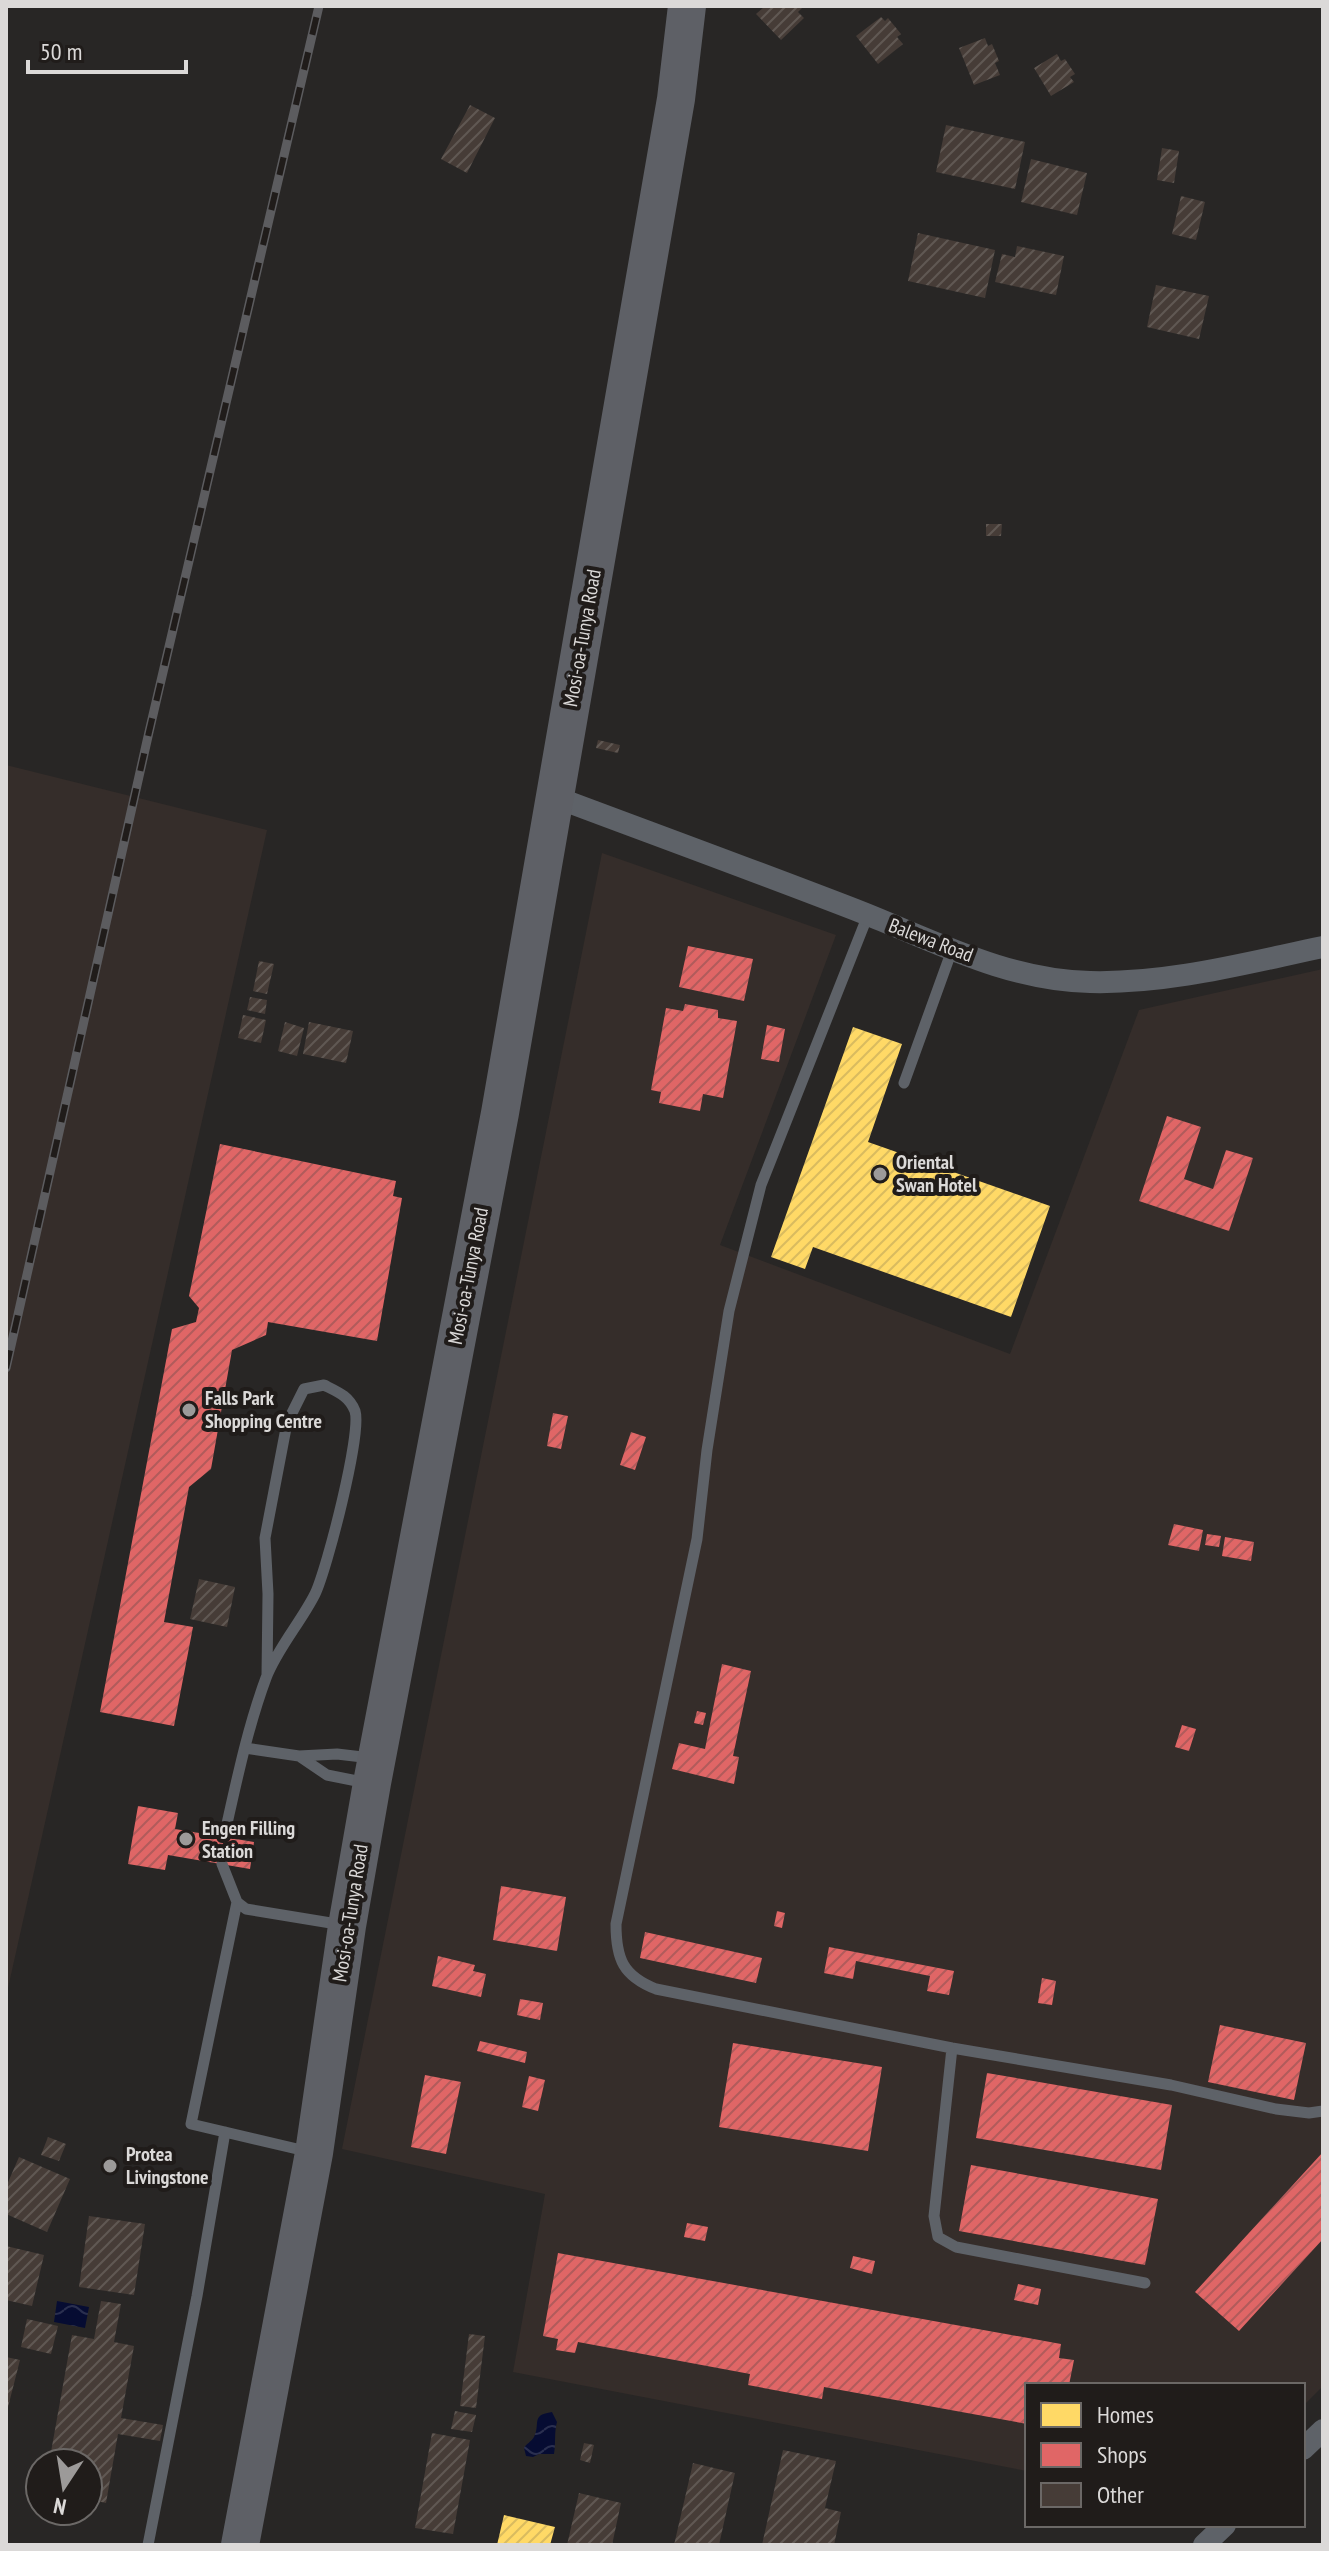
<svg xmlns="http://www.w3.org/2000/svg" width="1329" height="2551" font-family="'PT Sans Narrow',sans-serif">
<defs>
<pattern id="water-waves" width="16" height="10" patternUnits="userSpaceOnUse" patternTransform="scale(2)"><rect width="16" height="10" fill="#060c32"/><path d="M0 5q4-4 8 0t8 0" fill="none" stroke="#2a2f4f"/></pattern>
<pattern id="homes-hatch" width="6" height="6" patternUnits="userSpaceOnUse" patternTransform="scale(2)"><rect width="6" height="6" fill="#ffd966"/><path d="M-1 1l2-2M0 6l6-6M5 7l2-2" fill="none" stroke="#d9bb5f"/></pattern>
<pattern id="shops-hatch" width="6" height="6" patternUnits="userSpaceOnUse" patternTransform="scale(2)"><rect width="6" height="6" fill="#e06666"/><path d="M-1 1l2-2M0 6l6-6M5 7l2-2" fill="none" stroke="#b15b5b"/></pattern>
<pattern id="building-hatch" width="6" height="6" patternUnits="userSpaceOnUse" patternTransform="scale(2)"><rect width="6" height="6" fill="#463c37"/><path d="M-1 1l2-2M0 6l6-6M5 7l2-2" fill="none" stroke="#605853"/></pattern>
</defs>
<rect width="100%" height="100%" fill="#282625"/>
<path fill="#352d2a" d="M6,765l261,65 -261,1167z
M602,853l234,82 -116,310 290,109 129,-344 184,-41v1417l-20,20v-21h-276v86l-514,-99 32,-178 -203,-45z"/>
<path fill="url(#water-waves)" d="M57,2301l32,6 -4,21 -31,-6z
M552,2412l5,10c-3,11 -1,21 -3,32h-15l-6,3 -7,-1 -2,-8c2,-4 7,-6 10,-11 7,-13 -4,-22 18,-25z"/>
<path fill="url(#homes-hatch)" d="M853,1027l49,17 -34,98 182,64 -39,111 -198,-70 -8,22 -34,-12z
M504,2515l51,12 -5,18h-53z"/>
<path fill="url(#shops-hatch)" d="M688,946l65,13 -9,42 -65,-14z
M685,1004l33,6v8l19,3 -14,77 -20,-4 -3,17 -41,-8 2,-11 -10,-2 15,-82 17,3z
M767,1025l18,4 -6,33 -18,-3z
M1167,1116l34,11 -17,52 29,10 13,-39 27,8 -24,73 -90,-30z
M220,1144l176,37 -3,15 9,2 -25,143 -109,-19 -2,13 -34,15 -21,119 -22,18 -25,135 29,5 -19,99 -74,-14 72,-383 24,-7 3,-14 -10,-12z
M553,1413l15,3 -7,33 -14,-3z
M631,1432l15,5 -11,33 -15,-5z
M1174,1524l29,6 -4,21 -31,-6z
M1207,1534l14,2 -2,11 -14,-2z
M1225,1537l29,5 -3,19 -29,-5z
M722,1664l29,7 -18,85 6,1 -5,27 -62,-15 7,-26 26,6z
M697,1711l9,2 -3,12 -9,-2z
M1182,1725l14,4 -7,22 -14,-4z
M138,1806l40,7 -3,16 79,13 -4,27 -82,-14 -3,15 -37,-6z
M501,1886l65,11 -9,54 -64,-11z
M777,1911l8,2 -3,15 -8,-2z
M645,1932l117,26 -6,25 -116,-25z
M829,1947l125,24 -5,24 -22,-4 3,-15 -74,-15 -3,18 -29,-6z
M438,1956l37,9 -2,6 13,3 -5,23 -49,-11z
M1042,1978l14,3 -4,24 -14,-2z
M520,1999l23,4 -3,17 -23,-5z
M1220,2025l86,18 -12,57 -86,-18z
M480,2041l47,11 -2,11 -48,-12z
M733,2043l149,24 -14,84 -149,-24z
M987,2073l185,32 -11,65 -185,-32z
M425,2075l36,7 -15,72 -35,-7z
M529,2076l16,4 -7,31 -16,-4z
M1323,2152v87l-84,92 -44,-39z
M971,2165l187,34 -13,66 -186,-34z
M687,2223l21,4 -3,14 -21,-4z
M558,2253l503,91 -2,14 15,2 -5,25h-42v39l-203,-37 -2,12 -74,-14 2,-11 -172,-32 -3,11 -19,-3 2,-11 -15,-3z
M853,2256l22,5 -3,13 -22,-6z
M1018,2284l23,5 -3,16 -24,-5z"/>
<path fill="url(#building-hatch)" d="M765,6h36l1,2 -4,4 6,6 -23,22 -25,-26z
M881,17l4,4 3,-3 13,16 -4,3 6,7 -25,20 -22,-28z
M985,38l3,8 4,-2 7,17 -4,2 5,12 -26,10 -15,-37z
M1057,54l4,7 4,-2 10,15 -5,3 4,5 -23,14 -17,-28z
M470,105l25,13 -28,55 -26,-14z
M946,125l79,17 -10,47 -79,-17z
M1162,148l17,3 -5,32 -17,-3z
M1031,159l56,14 -10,42 -56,-13z
M1181,196l24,6 -9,38 -24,-6z
M918,233l77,17 -10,48 -77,-17z
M1017,246l47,10 -8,39 -61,-13 7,-28 13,3z
M1156,285l53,11 -10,43 -52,-12z
M986,524h16l-1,12h-15z
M598,740l22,5 -2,8 -22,-5z
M259,961l15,3 -7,30 -14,-3z
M250,997l17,3 -2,14 -18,-4z
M243,1015l23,5 -5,23 -23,-5z
M285,1022l19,6 -7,28 -19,-5z
M309,1022l44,9 -7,32 -43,-9z
M199,1579l36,8 -8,40 -37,-8z
M48,2137l18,7 -7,17 -18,-6z
M19,2157l51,22 -23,53 -41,-18v-27z
M89,2216l56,8 -11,71 -55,-8z
M6,2246l38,9 -12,51 -26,-6z
M101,2301l20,3 -7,38 20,4 -13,72 42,7 -3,16 -42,-7 -12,69 -18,-4v-36h-39l23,-128 22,4z
M27,2319l31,7 -7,28 -30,-7z
M469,2334l16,2 -9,72 -16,-2z
M6,2357l14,3 -13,51h-1z
M455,2411l21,4 -4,17 -21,-3z
M432,2433l38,7 -17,94 -38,-6z
M584,2443l10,2 -4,18 -10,-3z
M783,2450l53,11 -11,47 16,4 -7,33h-72z
M693,2463l42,10 -16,72h-45z
M579,2493l42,10 -9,42h-45z"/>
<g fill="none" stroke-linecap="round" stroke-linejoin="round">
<path stroke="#5e6268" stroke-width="11" d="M868,915l-107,270 -32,126 -22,139 -10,89 -81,385c0,35 7,52 40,65l296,59 219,37 105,24 33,4 14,-2
M904,1083l48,-133
M245,1748l54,8 38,-2 34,4
M299,1756l28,19 40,8
M224,1837c12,-53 23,-108 42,-159 11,-29 35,-56 49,-84 12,-25 47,-161 40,-183 -6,-15 -17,-19 -31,-26l-20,4 -17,34 -22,115 3,56 -1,81
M222,1864l15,38 9,7 97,16
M237,1902l-46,222 119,28
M952,2048l-18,168 4,21 18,10 189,36
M148,2545l49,-249 28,-164"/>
<path stroke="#5e6268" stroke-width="22" d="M555,797c104,39 208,77 311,117 72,29 145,67 224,68 79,2 156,-19 233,-35
M1303,2449l20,-19
M1204,2545l21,-20"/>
<path stroke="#5e6066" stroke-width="38" d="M240,2545l74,-392 33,-227 25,-143 128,-670 176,-1014 11,-93"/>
<defs>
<path id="rail" d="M6,1368l143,-636 170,-726"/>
</defs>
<use href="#rail" stroke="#5c5c5f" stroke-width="9"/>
<use href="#rail" stroke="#201c1a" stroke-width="6" stroke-dasharray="18" stroke-linecap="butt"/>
</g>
<g fill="#9c9a99" stroke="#201c1a" stroke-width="3">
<circle cx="880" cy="1174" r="8"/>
<circle cx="189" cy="1410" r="8"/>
<circle cx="186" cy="1839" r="8"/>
<circle cx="110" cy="2166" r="8"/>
</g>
<g text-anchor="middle" stroke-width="8" stroke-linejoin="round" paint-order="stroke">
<g font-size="20" fill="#dbd9d8" stroke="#201c1a">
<text transform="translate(582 638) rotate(-80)" y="7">Mosi-oa-Tunya Road</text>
<text transform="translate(931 940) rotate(21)" y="7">Balewa Road</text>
<text transform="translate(468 1276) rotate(-79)" y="7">Mosi-oa-Tunya Road</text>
<text transform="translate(350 1913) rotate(-81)" y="7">Mosi-oa-Tunya Road</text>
</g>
<g font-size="20" font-weight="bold" fill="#dbd9d8" stroke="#201c1a" text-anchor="start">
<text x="896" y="1169">Oriental<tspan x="896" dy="23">Swan Hotel</tspan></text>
<text x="205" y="1405">Falls Park<tspan x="205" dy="23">Shopping Centre</tspan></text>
<text x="202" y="1835">Engen Filling<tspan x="202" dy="23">Station</tspan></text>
<text x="126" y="2161">Protea<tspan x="126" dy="23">Livingstone</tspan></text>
</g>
</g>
<rect width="1329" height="2551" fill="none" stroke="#dbd9d8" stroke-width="16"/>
<rect x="1025" y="2383" width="280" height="144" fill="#201c1a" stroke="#6b6866" stroke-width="2"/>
<rect x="1041" y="2403" width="40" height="24" fill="#ffd966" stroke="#6b6866" stroke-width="2"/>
<text x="1097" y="2423" font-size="24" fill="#dbd9d8">Homes</text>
<rect x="1041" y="2443" width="40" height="24" fill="#e06666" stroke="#6b6866" stroke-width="2"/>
<text x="1097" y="2463" font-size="24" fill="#dbd9d8">Shops</text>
<rect x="1041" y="2483" width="40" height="24" fill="#463c37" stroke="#6b6866" stroke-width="2"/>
<text x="1097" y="2503" font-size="24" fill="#dbd9d8">Other</text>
<g transform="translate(64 2487) rotate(192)"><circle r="38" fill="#201c1a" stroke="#6b6866" stroke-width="2"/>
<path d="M0-6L14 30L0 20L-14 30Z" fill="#9c9a99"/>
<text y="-12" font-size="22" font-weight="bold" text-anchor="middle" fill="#dbd9d8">N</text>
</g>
<path d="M28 60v12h158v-12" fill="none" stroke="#dbd9d8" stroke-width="4"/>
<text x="40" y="60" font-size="24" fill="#dbd9d8" stroke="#201c1a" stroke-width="6" paint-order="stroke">50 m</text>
</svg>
